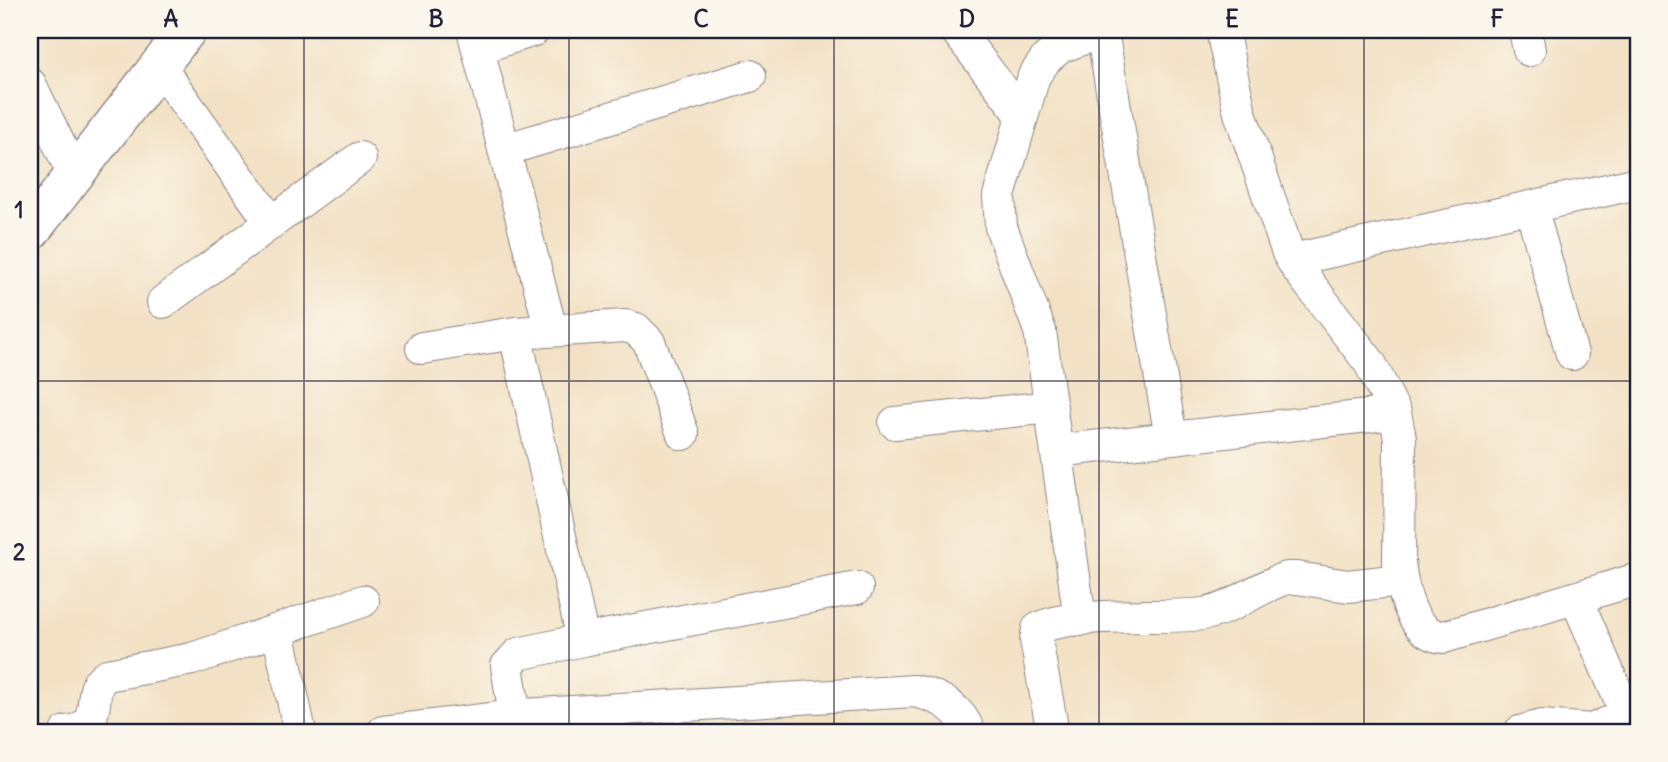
<svg xmlns="http://www.w3.org/2000/svg" width="1668" height="762" font-family="Delius,sans-serif">
<rect width="100%" height="100%" fill="#fbf7ec"/>
<filter id="ink" filterUnits="userSpaceOnUse"><feTurbulence type="fractalNoise" baseFrequency=".0143" numOctaves="2"/><feDisplacementMap in="SourceGraphic" scale="14" xChannelSelector="R" yChannelSelector="G"/><feConvolveMatrix kernelMatrix="1 2 1 2 8 2 1 2 1" color-interpolation-filters="sRGB"/></filter>
<filter id="wash" filterUnits="userSpaceOnUse"><feTurbulence type="fractalNoise" baseFrequency=".00686" numOctaves="4" result="noise"/><feDisplacementMap in="SourceGraphic" scale="28" xChannelSelector="R" yChannelSelector="G"/><feGaussianBlur stdDeviation="1.57" result="paint"/><feColorMatrix in="noise" values="0 0 0 0 0 0 0 0 0 0 0 0 0 0 0 0 0 1.4 0 .05"/><feComposite in="paint" operator="in"/></filter>
<g filter="url(#wash)">
<rect width="100%" height="100%" fill="#f3e1c5"/>
</g>
<g filter="url(#ink)">
<g fill="none" stroke-linecap="round" stroke-linejoin="round">
<defs>
<path id="minor" d="M473,30l78,300
M956,30l66,85
M1222,30l18,83 48,140 9,15 73,95 25,50 5,25 -1,123c3,27 11,74 45,76l194,-58
M1525,30l4,20
M1102,31l69,407
M478,48l56,-18
M159,66l112,156
M30,84l44,91
M504,150l246,-74
M1531,207l41,147
M1292,260l346,-77
M163,302l197,-144
M515,333l68,307
M422,348l93,-15 110,-7 11,3 13,13 34,92
M895,423l156,-16
M1057,451l338,-38
M1576,598l58,134
M1080,620l-40,-289 -39,-104 -2,-31 35,-120 12,-17 14,-12 46,-17
M278,631l22,101
M515,716l-8,-50 11,-12 65,-14 274,-52
M66,732c44,-5 16,-44 41,-57l85,-16 171,-58
M383,732l140,-17 391,-24c25,5 46,16 55,41
M1051,732v-10l-15,-82 2,-11c32,-18 125,-10 165,-15 30,-4 55,-28 84,-36h10l51,8 53,-6
M1520,732l22,-6 50,4 33,-15"/>
<path id="major" d="M30,232l157,-202"/>
</defs>
<use href="#minor" stroke="#8a8280" stroke-width="34"/>
<use href="#major" stroke="#8a8280" stroke-width="41"/>
<use href="#minor" stroke="#fff" stroke-width="32"/>
<use href="#major" stroke="#fff" stroke-width="38"/>
</g>
</g>
<path fill="none" stroke="#22223b" stroke-width="2" stroke-opacity="0.55" d="M304,30v702M569,30v702M834,30v702M1099,30v702M1364,30v702M30,381h1608"/>
<rect width="1668" height="762" fill="none" stroke="#fbf7ec" stroke-width="77"/>
<rect x="38" y="38" width="1592" height="686" fill="none" stroke="#22223b" stroke-width="2.5"/>
<g font-size="23" text-anchor="middle" font-weight="bold" fill="#22223b">
<text x="171" y="27">A</text>
<text x="436" y="27">B</text>
<text x="701" y="27">C</text>
<text x="967" y="27">D</text>
<text x="1232" y="27">E</text>
<text x="1497" y="27">F</text>
<text x="19" y="218">1</text>
<text x="19" y="560">2</text>
</g>
</svg>
